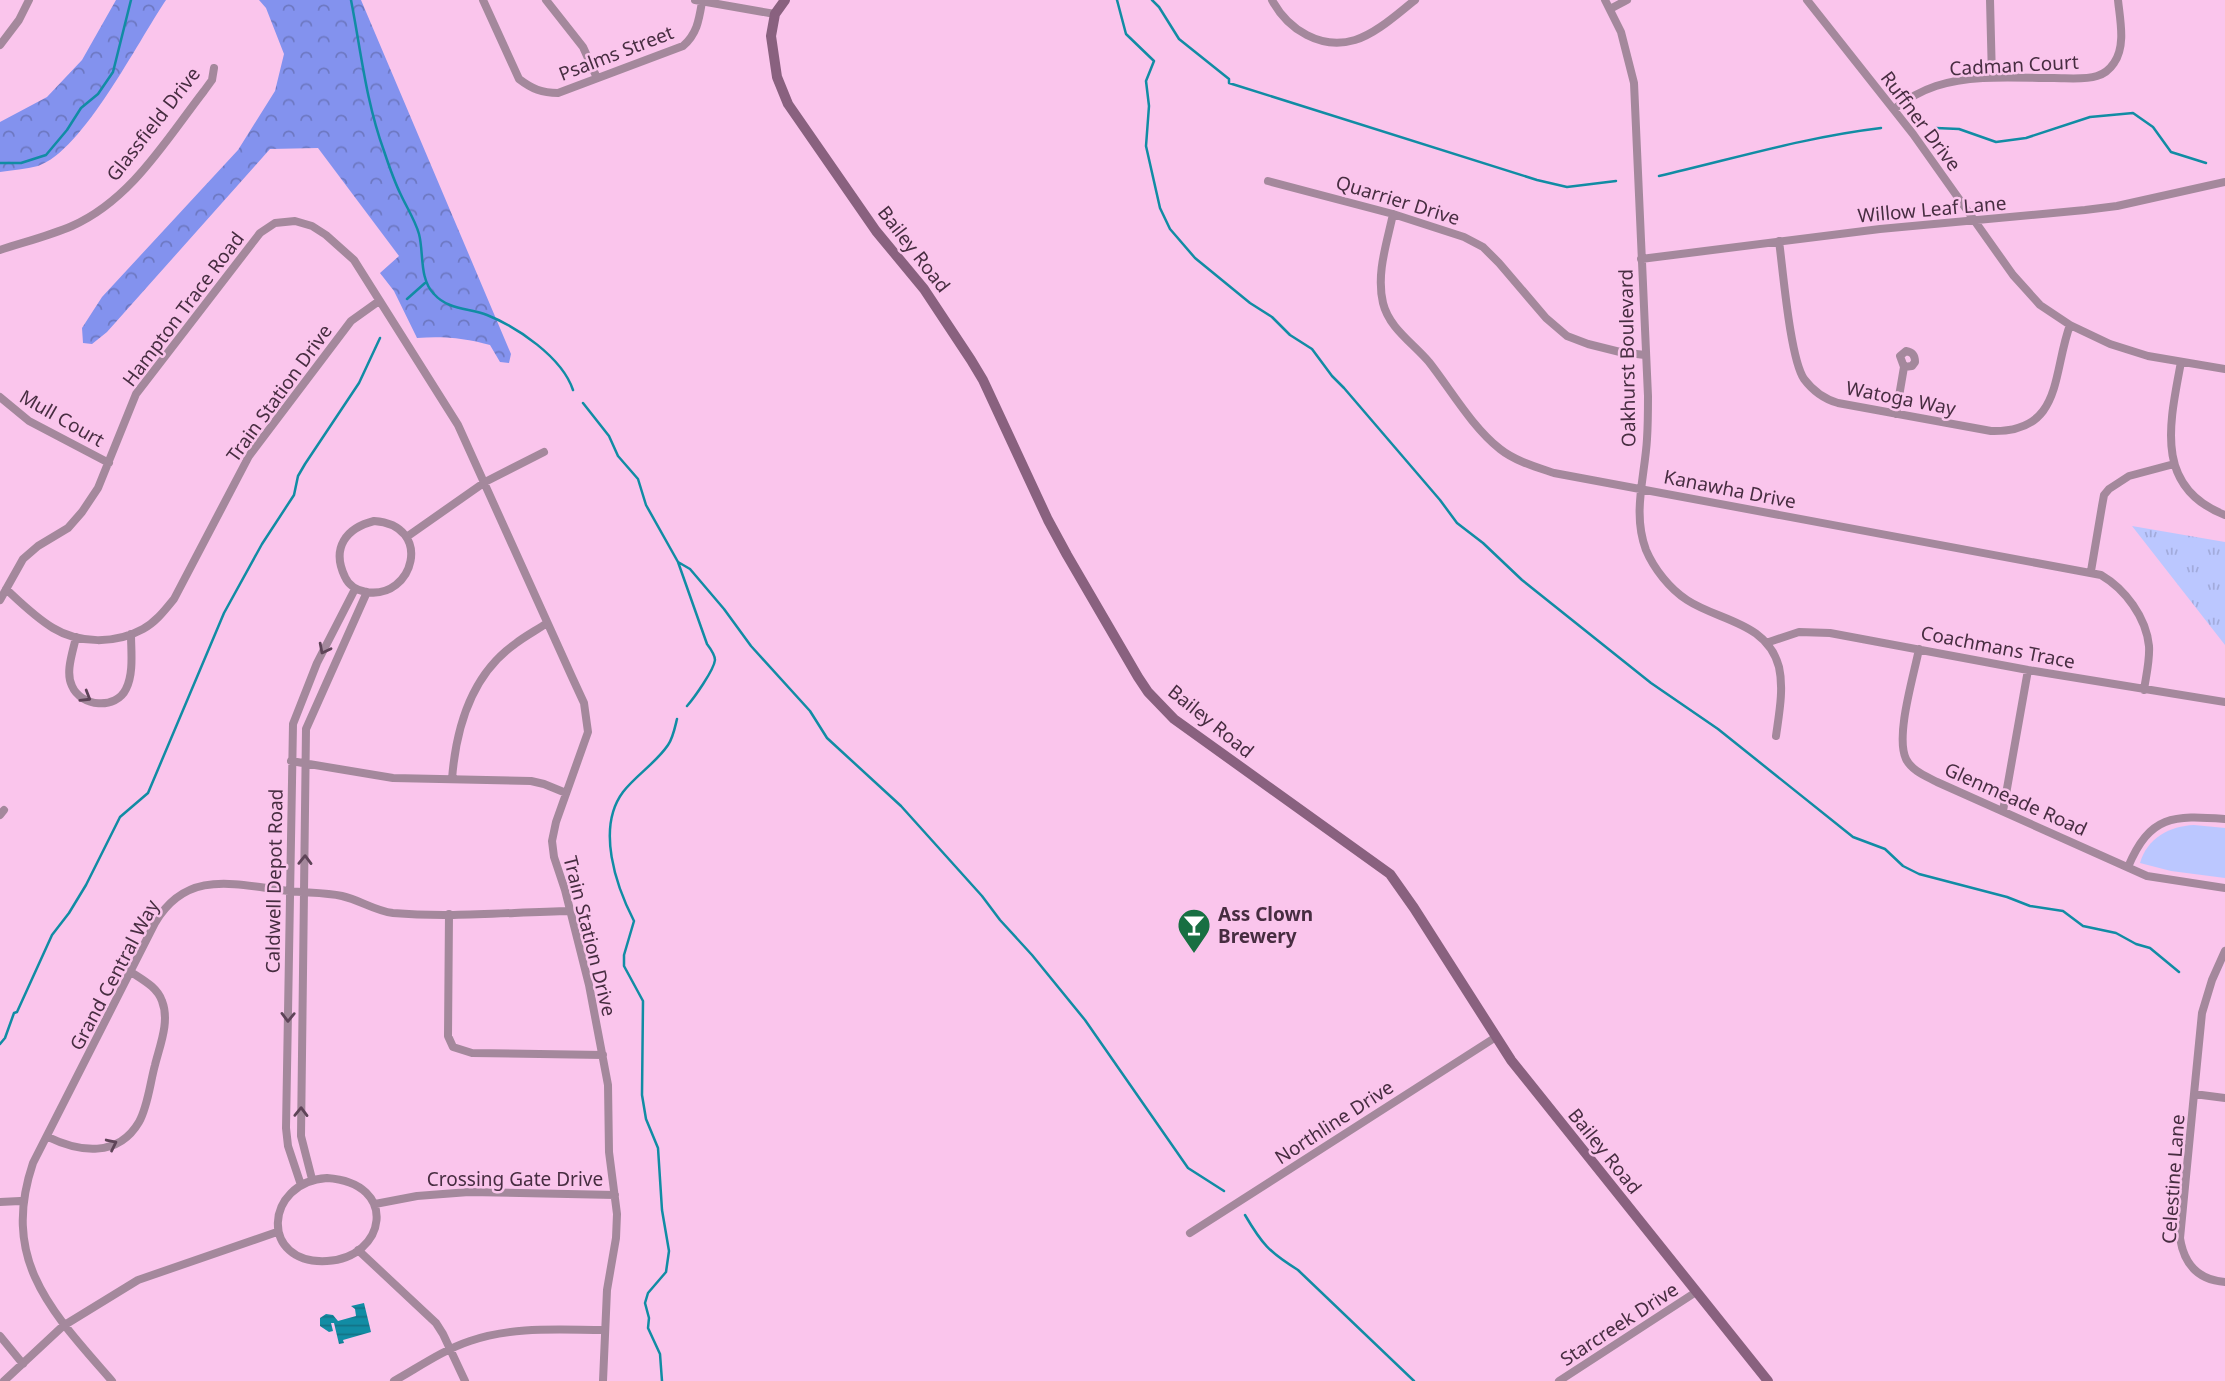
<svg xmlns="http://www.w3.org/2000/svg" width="2225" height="1381" font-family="'Noto Sans',sans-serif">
<defs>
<pattern id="forest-crowns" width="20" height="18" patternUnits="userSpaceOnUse" patternTransform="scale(1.75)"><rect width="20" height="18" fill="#8392ee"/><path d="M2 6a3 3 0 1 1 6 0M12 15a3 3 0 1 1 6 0" fill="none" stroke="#6d78c2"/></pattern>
<pattern id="park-tufts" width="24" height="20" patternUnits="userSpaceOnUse" patternTransform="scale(1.75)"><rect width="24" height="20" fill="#bbc7ff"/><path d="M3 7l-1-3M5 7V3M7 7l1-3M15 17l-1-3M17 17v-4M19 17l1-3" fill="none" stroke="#a2abdc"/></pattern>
<pattern id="water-rules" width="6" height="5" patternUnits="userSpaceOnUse" patternTransform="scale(1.75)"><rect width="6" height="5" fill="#118ca4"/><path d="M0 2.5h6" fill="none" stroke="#127387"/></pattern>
</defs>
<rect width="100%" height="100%" fill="#fac5ec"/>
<path fill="#bbc7ff" d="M2194,825l31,3v50l-54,-7 -31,-8c7,-25 30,-37 54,-38z"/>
<path fill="url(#forest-crowns)" d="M116,0h50c-28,41 -83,151 -128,166 -12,3 -26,4 -38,6v-50l47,-25 35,-37z
M259,0h102l150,354 -2,9 -9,-1 -10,-17c-25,-7 -47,-9 -73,-7l-23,-47 -14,-18 19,-17 -81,-108 -48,1 -163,183 -15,12 -9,-1 -1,-15 20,-31 136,-147 37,-59 9,-37 -18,-46z"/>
<path fill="url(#park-tufts)" d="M2132,526l93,16v103z"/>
<path fill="url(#water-rules)" d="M364,1303l7,29 -28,8 1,3 -5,1 -5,-21h-3l2,8 -4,1 -9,-6v-8l6,-4 7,1 5,6 18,-5 -1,-7 -4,-3z"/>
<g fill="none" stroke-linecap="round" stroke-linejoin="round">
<path stroke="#118ca4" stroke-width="2.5" d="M351,0c10,51 15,102 33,151 5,15 10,30 17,44 6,13 14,25 18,39 5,19 0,45 15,60 14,16 35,14 53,21 30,12 75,42 86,75
M1117,0l9,34 28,27 -8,20 3,25 -3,40 14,62 10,21 25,29 55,45 22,14 18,18 22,14 20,27 12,12 96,112 17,23 26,20 39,37 129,103 67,46 135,108 32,12 18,17 16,8 88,23 23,9 33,5 20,15 33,7 20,11 14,4 29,24
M1152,0l7,7 20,32 50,40v4l308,97 30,7 49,-6
M1936,128l23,1 37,13 30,-4 64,-21 43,-4 20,14 18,25 35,11
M0,163h21l25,-8 21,-25 14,-22 17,-14 15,-22 18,-72
M1659,176c74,-17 146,-39 222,-48
M407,299l18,-16
M583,403l26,33 9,20 20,23 8,26 32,57 29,82c3,4 8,11 8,16 -1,10 -21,38 -28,46
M678,562l12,7 34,40 27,37 59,65 17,27 74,68 81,90 18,24 32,35 53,65 103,148 36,23
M0,1044l5,-6 9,-25 3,-1 35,-77 17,-22 17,-28 34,-68 28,-24 76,-180 38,-69 32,-49 4,-19 7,-12 54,-81 21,-45
M1245,1215c17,29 24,37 53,55l116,111
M662,1381l-2,-27 -12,-26 1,-10 -4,-15 3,-10 18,-21 3,-21 -7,-41 -4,-62 -12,-29 -4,-24 1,-94 -19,-35v-11l10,-34c-18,-35 -38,-93 -11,-129 13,-17 33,-29 45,-47 5,-7 7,-18 9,-26"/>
<path stroke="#a4889c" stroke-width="8" d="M483,0l36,79c13,10 23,14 39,14l125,-47c14,-12 16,-26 19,-44
M546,0l37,47 14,31
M695,0l80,14
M1272,0c16,30 49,50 83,40 22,-7 42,-26 60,-40
M1605,0l16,32 13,51 14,313c0,14 0,28 -1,43 -2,37 -15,74 -1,111 8,19 24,39 41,50 32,21 80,22 92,67 5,22 0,47 -3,69
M1807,0l106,134 100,141 27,30 30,20 40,19 38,12 77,13
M1990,0l2,78
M1610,9l17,-9
M0,45l19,-25 10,-20
M1894,109c13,-10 27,-18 42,-23 37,-12 80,-8 118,-8 14,0 30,2 43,-2 7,-2 13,-7 17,-13 12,-17 6,-43 4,-63
M1268,181l125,33 71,23 19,10 16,16 47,55 21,18 21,8 32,8 25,3
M1393,214c-6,29 -17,59 -10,89 6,25 30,40 46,59 22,28 43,65 71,87 15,12 36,18 54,24l547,102c24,14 45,42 48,71 1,14 -3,30 -5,44
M1779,241c4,29 11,117 25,138 9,12 20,20 34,24l153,28c72,2 61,-57 79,-106
M0,250c24,-8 49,-14 72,-24 59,-26 94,-86 132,-135l8,-11 2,-12
M1641,259l239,-30 205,-19 32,-4 108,-24
M2181,362c-11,60 -28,125 44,153
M0,397l29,24 80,42
M1896,414l8,-47 8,-1 3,-4c0,-7 -3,-10 -9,-11l-6,5 4,11
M374,521c60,4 40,79 -8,71 -10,-2 -17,-6 -21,-15 -14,-29 1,-49 29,-56z
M408,536l77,-54 59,-30
M2091,571l11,-65 2,-11 5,-6 20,-13 45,-12
M6,589c15,14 29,28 47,39 26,16 63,16 90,1 13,-7 22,-19 31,-30l75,-143 102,-135 28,-20
M0,600l23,-41 15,-13 30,-18 14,-16 16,-24 38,-94 124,-161 15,-10 20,-2 17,5 14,9 28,25 104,165 114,252 12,26 4,29 -32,90 -4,19 2,16 11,33 24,95 19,100 1,67 8,62 -1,24 -9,52 -4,91
M76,637c-3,15 -11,35 -4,49 9,21 44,24 54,3 8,-16 5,-38 5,-55
M1766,643l33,-11 31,1 198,37 197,32
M1919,649c-5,26 -24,87 -13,110 6,12 20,17 31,23l210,94 78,12
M291,761l102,17 138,3 13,3 22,9
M452,779c4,-51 19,-104 63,-135 10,-8 22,-14 32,-21
M2003,811l25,-141
M0,815l4,-5
M2128,867c22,-52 45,-52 97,-48
M449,914l-1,122 5,11 19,6 131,2
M2194,1094l8,-81 10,-33 13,-29
M2225,1098l-31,-4 -14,144c4,26 18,42 45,44
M48,1137c31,15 70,21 91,-15 9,-16 11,-39 16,-57 5,-20 15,-44 7,-64 -5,-14 -19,-21 -31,-29
M327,1178c73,5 59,80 0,83 -68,4 -63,-79 0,-83z
M312,1179l-11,-43 5,-407 61,-137
M301,1185l-13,-39 -2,-18 7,-404 24,-61 38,-74
M0,1202l20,-1
M375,1204l42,-8 52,-4 146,3
M1190,1233l306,-196
M358,1250l78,73 7,11 22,47
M0,1336l23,28
M4,1381l59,-55 75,-46 139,-48
M112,1381c-60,-69 -112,-120 -79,-218l122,-240c32,-55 81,-38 134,-32 17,2 36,1 53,5 18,4 33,15 51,17 58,5 118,-1 177,-2
M394,1381c25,-14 49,-31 76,-40 44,-15 89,-11 134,-11
M1559,1381l137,-89"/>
<path stroke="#89617f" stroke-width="10" d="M785,0l-10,14 -4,22 6,41 11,27 88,127 48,58 47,71 12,20 65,140 19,35 71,122 10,15 26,27 216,155 24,34 97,152 257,321"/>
</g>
<defs><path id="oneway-chevron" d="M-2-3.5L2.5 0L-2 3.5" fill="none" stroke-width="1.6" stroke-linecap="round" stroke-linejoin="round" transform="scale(1.75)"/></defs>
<g stroke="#5e4458">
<use href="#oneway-chevron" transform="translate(324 649) rotate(117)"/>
<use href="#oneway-chevron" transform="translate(86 697) rotate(31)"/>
<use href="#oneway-chevron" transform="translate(305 860) rotate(-89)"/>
<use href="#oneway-chevron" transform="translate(288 1017) rotate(91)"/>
<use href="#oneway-chevron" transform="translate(301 1112) rotate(-89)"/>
<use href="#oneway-chevron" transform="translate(112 1144) rotate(-26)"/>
</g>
<defs>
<symbol id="bar-pin" viewBox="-11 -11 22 30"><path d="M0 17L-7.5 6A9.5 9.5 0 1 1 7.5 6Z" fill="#186f42" stroke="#fac5ec"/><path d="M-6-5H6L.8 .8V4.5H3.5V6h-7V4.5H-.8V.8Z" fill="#fff"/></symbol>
</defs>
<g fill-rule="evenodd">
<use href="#bar-pin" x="1175" y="906" width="38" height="52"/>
</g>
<g text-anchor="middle" stroke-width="5" stroke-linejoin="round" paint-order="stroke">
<g font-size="19" fill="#472d41" stroke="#fac5ec">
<text transform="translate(616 53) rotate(-21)" y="7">Psalms Street</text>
<text transform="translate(2014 65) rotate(-3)" y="7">Cadman Court</text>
<text transform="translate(1921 121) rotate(53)" y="7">Ruffner Drive</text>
<text transform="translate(153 124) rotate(-52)" y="7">Glassfield Drive</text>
<text transform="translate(1398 200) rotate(17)" y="7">Quarrier Drive</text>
<text transform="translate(1932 209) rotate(-5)" y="7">Willow Leaf Lane</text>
<text transform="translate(914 249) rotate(52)" y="7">Bailey Road</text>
<text transform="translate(183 309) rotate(-53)" y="7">Hampton Trace Road</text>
<text transform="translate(1627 358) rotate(-91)" y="7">Oakhurst Boulevard</text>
<text transform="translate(279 393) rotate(-54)" y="7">Train Station Drive</text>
<text transform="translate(1901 398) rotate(11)" y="7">Watoga Way</text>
<text transform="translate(62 418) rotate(30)" y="7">Mull Court</text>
<text transform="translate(1730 489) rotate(11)" y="7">Kanawha Drive</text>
<text transform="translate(1998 647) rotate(11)" y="7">Coachmans Trace</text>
<text transform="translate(1211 721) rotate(39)" y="7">Bailey Road</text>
<text transform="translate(2016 799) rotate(24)" y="7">Glenmeade Road</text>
<text transform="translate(274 881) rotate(-89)" y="7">Caldwell Depot Road</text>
<text transform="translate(590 936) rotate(76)" y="7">Train Station Drive</text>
<text transform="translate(114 975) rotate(-62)" y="7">Grand Central Way</text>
<text transform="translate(1334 1122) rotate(-33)" y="7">Northline Drive</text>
<text transform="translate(1605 1151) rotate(51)" y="7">Bailey Road</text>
<text x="515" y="1186">Crossing Gate Drive</text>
<text transform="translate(2173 1179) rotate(-86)" y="7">Celestine Lane</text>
<text transform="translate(1619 1324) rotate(-33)" y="7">Starcreek Drive</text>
</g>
<g font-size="19" font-weight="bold" fill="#472d41" stroke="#fac5ec" text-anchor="start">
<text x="1218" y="921">Ass Clown<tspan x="1218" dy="22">Brewery</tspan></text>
</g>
</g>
</svg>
